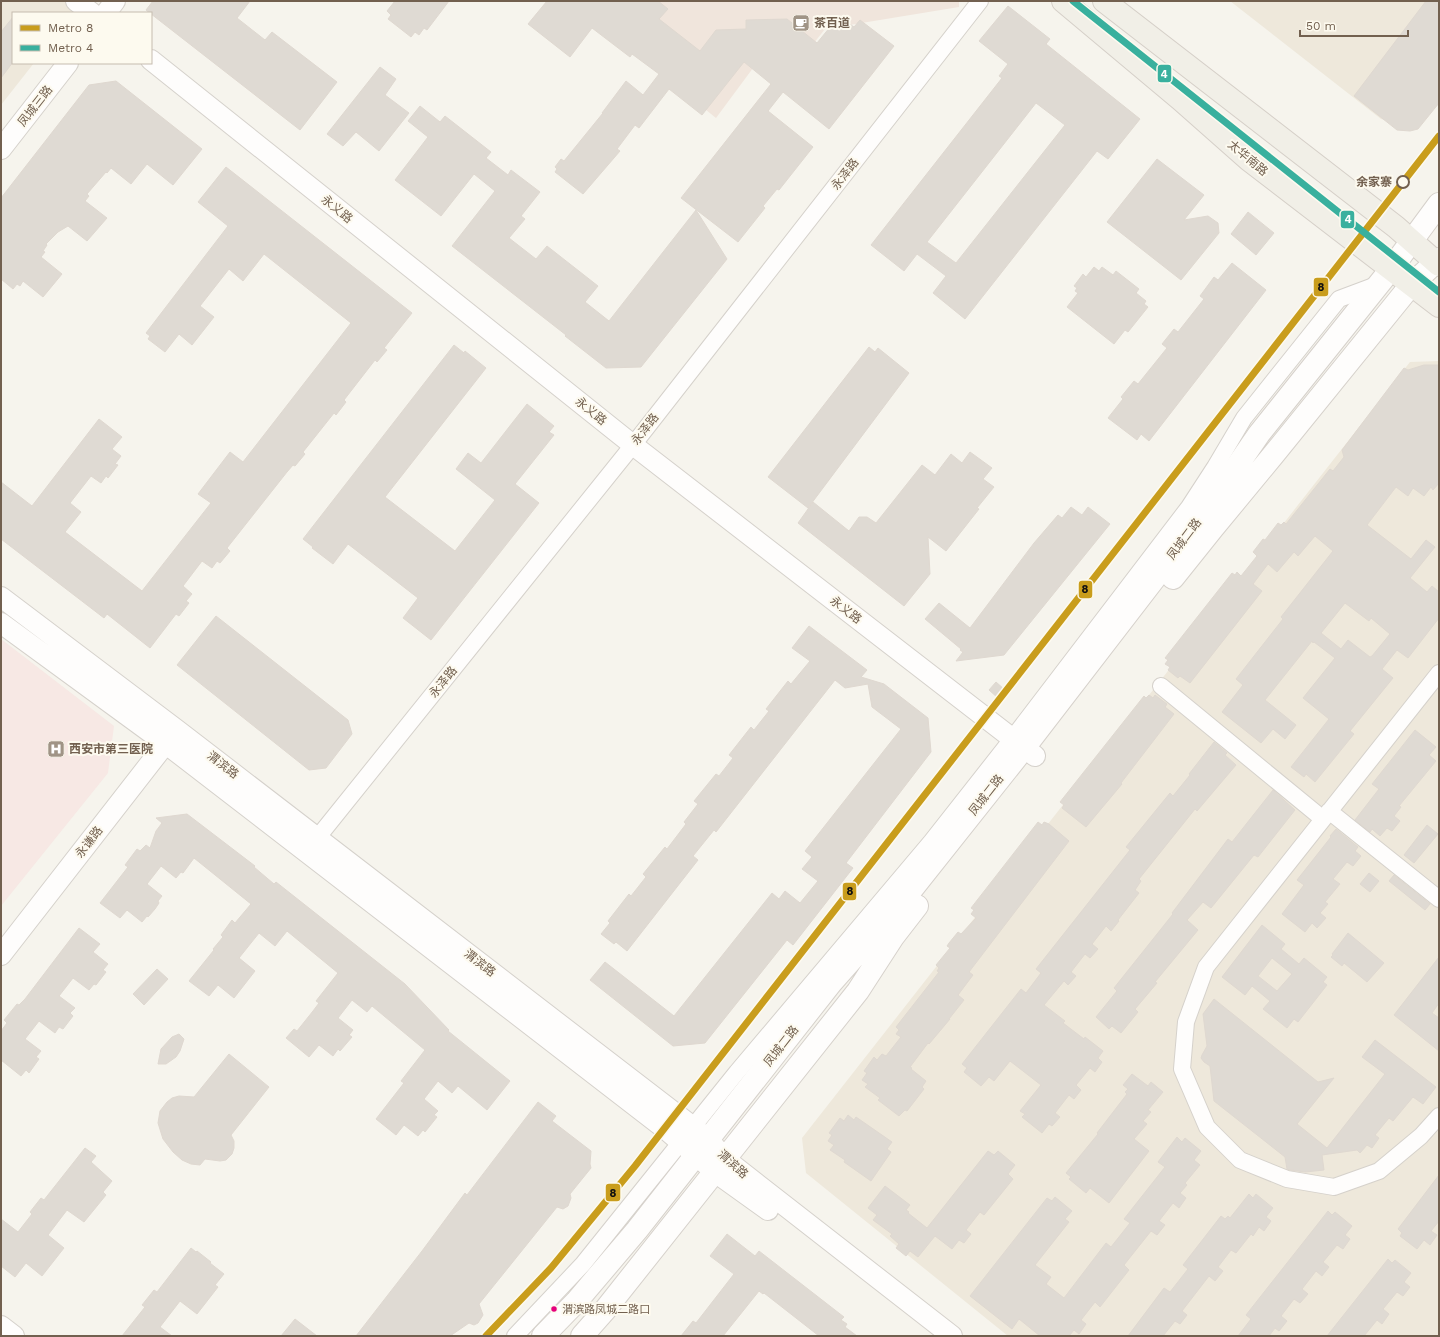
<svg xmlns="http://www.w3.org/2000/svg" width="1440" height="1337" font-family="'Work Sans','Noto Sans SC',sans-serif">
<rect width="100%" height="100%" fill="#f6f4ed"/>
<path fill="#eee8db" d="M1,1h82l-10,12h-60v50h21l-33,42z
M1230,1h209l-39,123 -19,-5z
M1439,361v975h-431l-202,-163 -4,-35 608,-776z"/>
<path fill="#f0e5dc" d="M571,1h388v6l-134,22 -45,57 -24,-22 -40,54z"/>
<path fill="#f7e8e4" d="M1,639l113,87 -6,47 -107,133z"/>
<path fill="#dfdad3" stroke="#dfd8d0" fill-rule="evenodd" d="M153,1h97l-13,17 28,22 7,-8 65,50 -37,48 -154,-120z
M395,1h54l-22,29 -3,-2 -5,7 -4,-3 -4,5 -23,-18 3,-4 -4,-4z
M547,1h111l10,8 -9,10 41,32 16,-21 30,-1v-9l41,-1 30,24 18,-22 9,-1 10,7 6,-7 34,26 -65,83 -46,-37 -15,19 45,36 -34,43 -2,-1 -14,17 2,2 -27,34 -57,-44 90,-114 -27,-22 -42,53 -33,-26 -30,39 -4,-3 -18,24 3,2 -37,43 -28,-22 2,-3 -2,-2 6,-8 3,2 39,-48h-1l24,-32 17,14 16,-21 -27,-20 -2,3 -38,-29 -22,29 -42,-33z
M1426,1h13v102l-21,26 -8,2 -13,-1 -43,-34z
M1008,6l42,33 -4,5 94,75 -32,40 -11,-8 -132,168 -32,-26 13,-17 -29,-22 -13,17 -33,-26 131,-167 -3,-2 9,-12 -29,-23zM1036,103l29,22 -109,138 -29,-21z
M13,17v45l-12,16v-46z
M380,67l16,12 -11,16 24,18 -30,38 -23,-19 -13,14 -16,-12z
M116,81l86,68 -29,36 -26,-21 -16,20 -20,-16 -4,5 -1,-1 -19,22 2,2 -4,5 22,17 -20,23 -19,-15 -10,6 -12,12 1,1 -4,6 2,1 -4,5 21,17 -19,23 -20,-16 -3,5 -3,-2 -4,5 -12,-10v-81l88,-113z
M420,106l20,16 5,-6 46,36 -5,6 22,17 3,-5 29,22 -19,24 4,3 -16,19 27,21 11,-13 51,40 -13,16 24,19 87,-111 31,49 -86,108 -35,1 -41,-32 1,-1 -114,-89 43,-55 -21,-17 -33,42 -46,-36 33,-43 -20,-16z
M1157,159l47,36 -20,25 24,-4 10,7 1,10 -38,47 -74,-58z
M226,167l186,146 -28,35 3,2 -10,12 -2,-2 -31,40 2,2 -10,13 -2,-2 -31,39 2,2 -10,12 -2,-1 -6,7 -60,76 3,3 -10,12 -3,-2 -5,7 -10,-7 -19,25 9,8 -6,7 3,2 -10,13 -3,-2 -26,34 -43,-34 -3,4 -103,-79v-57l31,24 67,-87 23,18 -10,12 9,7 -6,8 3,1 -10,13 -2,-2 -5,7 -10,-7 -21,27 11,9 -16,20 77,59 69,-88 -13,-9 32,-42 13,10 108,-139 -87,-69 -21,27 -14,-12 -29,37 14,11 -22,28 -13,-11 -14,18 -17,-13 2,-3 -4,-3 82,-107 -30,-24z
M1248,212l26,21 -18,22 -25,-21z
M1232,263l34,27 -117,151 -8,-7 -4,6 -29,-22 15,-19 -2,-2 13,-16 4,3 29,-36 -5,-4 12,-15 4,3 26,-33 -4,-3 14,-19 4,3z
M1094,267l5,4 3,-4 11,8 3,-4 23,18 -3,4 10,8 -2,3 4,3 -20,25 -3,-2 -11,14 -47,-37 11,-14 -3,-2 2,-3 -3,-2 9,-12 3,3z
M454,345l10,8 1,-2 21,17 -101,129 70,54 40,-51 -39,-31 12,-16 13,10 46,-59 27,22 -5,6 5,3 -39,49 24,19 -108,137 -28,-22 15,-20 -70,-54 -15,20 -21,-16 1,-1 -10,-8z
M869,347l6,5 3,-4 31,25 -101,135 -40,-31z
M1424,365h15v118l-6,7 -2,-3 -7,9 -11,-8 -5,8 -12,-9 -29,38 44,34 15,-19 9,7 -25,31 17,14 5,-6 7,6v26l-31,40 -11,-8 -15,19 11,9 -43,53 4,3 -39,48 -9,-8 -2,3 -13,-10 38,-48 -26,-21 32,-40 -21,-16 -1,1 -1,-2 -47,59 31,25 -11,14 -12,-10 -12,14 -39,-31 21,-27 -7,-6 47,-60 -2,-2 52,-66 -18,-15 -17,20 -4,-4 -17,20 -9,-8 -15,20 9,7 -72,92 -10,-7 -2,2 -10,-8 2,-3 -5,-3 3,-4 -3,-2 67,-85 3,2 2,-3 4,4 16,-20 -4,-4 10,-13 2,1 13,-17 3,2 3,-3 2,2 44,-55 3,2 11,-14 -2,-7 62,-82 4,2zM1345,603l24,18 2,-3 19,16 -18,22 -2,1 -22,-17 -7,9 -20,-16z
M970,452l22,16 -9,11 11,8 -17,21 2,1 -33,42 -18,-14 2,37 -26,32 -106,-83 15,-21 36,29 10,-14h8l9,6 46,-58 13,10 16,-21 11,9z
M1071,507l11,8 6,-8 22,17 -106,131 -48,6 7,-9 -3,-2 1,-1 -36,-30 14,-16 31,25 64,-85 24,-28 4,3z
M216,616l132,104 4,14 -26,34 -17,2 -132,-105z
M809,626l58,44 -6,7 23,7 44,34 3,34 -85,111 7,5 -60,77 -6,-5 -82,103 -32,3 -83,-66 15,-18 69,54 98,-123 7,6 6,-8 15,12 18,-22 -16,-12 10,-12 -7,-6 96,-122 -29,-22 -4,-23 -23,4 -10,-8 -119,152 -2,-2 -21,26 5,4 -71,91 -11,-9 -2,2 -13,-10 9,-11 -2,-2 21,-27 2,2 15,-19 -3,-3 9,-11 13,-16 2,2 19,-25 -2,-2 14,-18 -4,-3 22,-27 3,2 14,-18 -4,-3 22,-28 3,3 15,-19 -3,-2 22,-28 3,3 19,-23 -18,-13z
M996,682l9,8 -7,8 -9,-8z
M1149,695l4,3 2,-3 12,9 -2,3 9,7 -53,69 1,1 -36,43 -24,-19 2,-3 -4,-3 84,-106 2,2z
M1415,730l21,17 -7,8 7,6 -37,45 2,1 -7,9 6,5 -8,10 -5,-3 -7,8 -8,-7 -2,3 -15,-12 24,-31 -7,-5z
M1214,742l13,11 -2,2 11,10 -39,46 -2,-2 -56,70 2,2 -6,9 4,3 -21,27 1,1 -8,10 -5,-5 -14,18 6,5 -8,9 -5,-4 -14,18 5,4 -8,9 -4,-4 -20,24 21,16 -2,2 21,16 1,-2 18,14 -5,7 4,4 -7,10 -5,-4 -14,17 5,5 -7,9 -5,-4 -14,18 5,4 -8,9 -3,-2 -7,9 -20,-16 3,-3 -5,-3 21,-26 -31,-24 -16,20 -5,-4 -8,9 -17,-14 3,-4 -5,-4 59,-75 5,4 15,-20 -5,-4 94,-119 -4,-3 44,-54 3,3 17,-21 -1,-1z
M1273,790l22,20 -37,47 -4,-2 -43,53 -8,-6 -16,18 11,10 -43,52 2,1 -22,26 3,3 -17,21 -9,-7 -3,3 -13,-12 21,-26 -3,-3 59,-74 -1,-1 56,-74 4,3z
M187,814l68,52 -1,1 20,17 2,-2 129,102 44,46 -1,1 62,50 -23,29 -29,-24 -6,7 -14,-12 -14,18 14,12 -4,4 3,2 -12,15 -2,-2 -5,6 -14,-11 -8,10 -20,-16 28,-36 -3,-2 24,-31 -53,-44 -5,6 -15,-12 -14,18 15,12 -4,5 3,2 -12,14 -2,-2 -5,7 -14,-11 -10,12 -23,-19 8,-9 3,2 16,-20 6,-8 -3,-2 22,-28 -51,-42 -12,15 -16,-13 -20,25 16,13 -21,27 -16,-13 -9,11 -20,-15 25,-31 -1,-1 10,-12 -2,-2 11,-15 3,3 16,-19 -57,-46 -11,15 -2,-1 -5,6 -15,-12 -14,18 15,12 -4,5 1,2 -4,6 -7,8 -1,-1 -5,6 -15,-12 -7,8 -20,-15 28,-36 -3,-2 12,-16 3,2 6,-6 4,3 6,-17 6,-8 -6,-5z
M1038,822l4,3 2,-3 5,2 20,17 -100,131 4,3 -15,20 6,5 -15,19h1l-21,25 -1,-1 -18,24 2,1 -1,1 15,12 -4,6 2,2 -17,22 -2,-1 -6,6 -21,-16 2,-2 -15,-11 3,-3 -6,-4 5,-7 -3,-2 10,-14 3,3 5,-6 4,2 15,-19 -5,-3 3,-4 -3,-3 43,-55 -2,-1 2,-3 -3,-3 14,-17 -3,-2 2,-3 9,-11 3,2 15,-16 -5,-4 3,-4 -3,-2z
M1427,825l11,9 -24,29 -10,-8z
M1336,829l22,18 -3,4 6,5 -8,10 -6,-4 -14,17 7,5 -15,18 3,2 -8,9 6,5 -9,10 -5,-5 -7,9 -23,-18 22,-29 -7,-5 34,-43 -1,-1z
M1369,873l10,8 -9,11 -10,-8z
M1394,875l36,29 -5,6 -36,-29z
M1262,925l23,19 -4,5 18,15 5,-6 23,19 -4,5 4,3 -29,37 -4,-3 -7,9 -24,-19 7,-8 -18,-15 -7,9 -23,-18zM1272,958l20,16 -15,17 -19,-15z
M79,928l21,16 -7,8 15,12 -5,6 3,2 -10,13 -2,-1 -5,6 -16,-12 -14,18 16,12 -5,5 3,3 -10,13 -4,-2 -4,6 -16,-12 -14,18 16,12 -5,6 3,2 -10,14 -3,-3 -5,6 -20,-16v-29l6,-8 -3,-3 13,-16 2,1 6,-6z
M1348,933l36,30 -17,19 -23,-19 -2,3 -11,-9 2,-2 -1,-1z
M1439,957v46l-7,10 7,5v33l-45,-36z
M157,969l11,10 -24,26 -11,-11z
M1214,999l104,83 16,-4 -37,46 30,24 58,-74 -23,-17 13,-17 61,47 -13,17 -10,-7 -20,24 -4,-3 -14,17 4,3 -7,10 -5,-3 -7,8 -3,-3 -35,5 2,15 -19,2 -15,-2 -3,-1 -2,-12 -71,-56 -4,-35 -6,-4 -3,-4 1,-3 5,-9 -4,-32z
M179,1034l5,5 -4,12 -4,6 -10,7h-8l3,-15 11,-12z
M229,1054l40,33 -38,48 3,6v7l-2,6 -6,6 -6,1 -15,-2 -5,6 -9,-1 -9,-4 -9,-8 -10,-13 -5,-16 2,-12 7,-9 5,-4 7,-2 15,1z
M1132,1074l16,12 3,-4 12,10 -15,18 3,2 -8,9 4,3 -13,15 15,12 -40,52 -19,-15 -4,5 -17,-14 2,-2 -5,-4 32,-39 -1,-1 30,-39 -2,-2 3,-3 -5,-4z
M538,1102l18,14 -4,5 39,30 -1,13 1,4 -21,26 1,4 -3,8 -5,3 -6,-2 -78,97 4,11 -5,8 -4,2 -5,-2 -19,13h-94l66,-85 43,-58 2,2z
M848,1115l6,5 2,-3 36,25 -5,7 4,3 -20,29 -27,-19 1,-2 -15,-10 4,-5 -6,-4 4,-6 -3,-2 11,-15 4,3z
M1177,1137l5,5 3,-4 16,13 -7,9 6,5 -15,18 2,2 -7,8 6,5 -7,10 -6,-5 -14,18 6,4 -8,10 -6,-4 -27,34 5,5 -29,37 -5,-5 -14,18 5,4 -7,10 -5,-4 -5,6h-29l-21,-17 -7,10 -42,-33 77,-98 5,3 3,-4 17,14 -7,8 4,3 -34,43 16,12 -5,7 18,14 42,-55 5,4 19,-24 -6,-4 41,-52 -7,-5z
M85,1148l11,8 -5,6 21,19 -9,11 3,3 -22,27 -17,-12 -19,25 16,13 -22,28 -16,-13 -11,14 -14,-11v-47l17,13 14,-18 -2,-2 11,-14 3,2z
M988,1151l6,4 4,-4 17,14 -7,9 5,5 -29,36 -4,-3 -14,18 5,4 -7,9 -5,-3 -7,9 -17,-13 -17,21 -8,-6 -4,5 -10,-8 3,-4 -9,-8 2,-2 -19,-14 4,-5 -9,-7 17,-22 25,19 -4,5 3,2 -1,1 19,15z
M1439,1175v46l-8,10 6,4 -7,10 -6,-5 -7,9 -17,-13 2,-3 -4,-4z
M1249,1194l4,4 3,-4 17,14 -7,9 5,4 -7,10 -5,-4 -6,9 -2,-2 -15,19 -5,-3 -13,17 5,4 -8,10 -6,-5 -27,35 5,4 -7,9 -5,-3 -12,15h-35l36,-48 6,4 18,-23 -5,-4 38,-49 4,3 3,-3 2,2z
M1328,1211l4,4 3,-3 17,14 -7,9 5,4 -7,10 -6,-4 -14,17 6,5 -7,9 -6,-5 -14,18 6,5 -8,9 -6,-4 -13,17 6,5 -8,10 -4,-3 -6,8h-31l13,-17 -5,-4z
M727,1234l28,22 4,-5 85,66 -3,3 6,4 -2,3 12,9h-38l-55,-43 -1,1 -4,-3 -36,45h-42l12,-15 3,2 38,-49 -24,-18z
M191,1248l5,4 1,-1 14,11 -1,1 14,11 -9,11 3,2 -21,27 -17,-13 -20,26 12,9h-50l23,-29 -3,-2 12,-15 3,2z
M1388,1259l4,4 3,-3 16,13 -7,9 6,5 -7,9 -6,-4 -14,17 6,5 -7,10 -5,-4 -13,16h-37z
M295,1319l22,17h-36z"/>
<g fill="none" stroke-linecap="round" stroke-linejoin="round">
<defs>
<path id="minor" d="M1439,673l-233,294 -20,55 -4,47 25,58 33,33 47,19 47,8 45,-16 42,-35 18,-20
M1161,686l162,133
M1329,811l110,88
M310,847l323,-402 347,-444
M515,1336l68,-72 154,-192 194,-230 81,-103 177,-232 26,-40 29,-49 95,-119 40,-15"/>
<path id="tertiary" d="M76,1l16,12
M106,13l9,-12
M151,60l482,385 402,311
M1,149l67,-86
M1,597l176,133 516,397 16,13 16,19 227,177
M1,623l164,120 499,385 51,44 53,38
M1,955l172,-221
M1,1326l13,10"/>
<path id="secondary" d="M1173,578l40,-50 61,-74 137,-169 28,-26
M543,1336l33,-34 61,-72 194,-247 62,-70 131,-165 177,-230 58,-84 132,-165 48,-65
M582,1336l23,-26 253,-319 35,-54 24,-31"/>
<path id="primary" d="M1063,1l117,98 69,61 190,146
M1104,1l292,226 43,38"/>
</defs>
<use href="#minor" stroke="#d5d1cb" stroke-width="18"/>
<use href="#tertiary" stroke="#d5d1cb" stroke-width="22"/>
<use href="#secondary" stroke="#d6d1cb" stroke-width="24"/>
<use href="#primary" stroke="#d5cfc8" stroke-width="24"/>
<use href="#minor" stroke="#fefdfc" stroke-width="16"/>
<use href="#tertiary" stroke="#fefdfc" stroke-width="20"/>
<use href="#secondary" stroke="#fefdfc" stroke-width="22"/>
<use href="#primary" stroke="#f1efe7" stroke-width="22"/>
<defs>
<path id="metro-1" d="M486,1336l65,-68 84,-102 804,-1030"/>
<path id="metro-2" d="M1073,1l366,291"/>
</defs>
<use href="#metro-1" stroke="#fdfaef" stroke-width="10"/>
<use href="#metro-2" stroke="#fdfaef" stroke-width="10"/>
<use href="#metro-1" stroke="#c99d1c" stroke-width="7"/>
<use href="#metro-2" stroke="#39b09e" stroke-width="7"/>
</g>
<defs>
<symbol id="cafe-square" viewBox="-11 -11 22 22"><rect x="-9" y="-9" width="18" height="18" rx="4" fill="#a09486" stroke="#fdfaef"/><path d="M-5.5-4.5H6V0H3Q3 3.5 0 3.5H-2.5Q-5.5 3.5-5.5 0ZM3-3.2v2h1.7v-2ZM-6 4.5H4V6H-6Z" fill="#fff"/></symbol>
<symbol id="hospital-square" viewBox="-11 -11 22 22"><rect x="-9" y="-9" width="18" height="18" rx="4" fill="#a09486" stroke="#fdfaef"/><path d="M-5-5h3v3.5h4V-5h3V5h-3V1.5h-4V5h-3Z" fill="#fff"/></symbol>
</defs>
<g fill-rule="evenodd">
<use href="#cafe-square" x="791" y="13" width="20" height="20"/>
<use href="#hospital-square" x="46" y="739" width="20" height="20"/>
</g>
<circle fill="#fdfaef" stroke="#72604f" stroke-width="2" cx="1403" cy="182" r="6"/>
<circle fill="#e5007d" stroke="#fdfaef" stroke-width="1.5" cx="554" cy="1309" r="3.5"/>
<g text-anchor="middle" stroke-width="4" stroke-linejoin="round" paint-order="stroke">
<g font-size="11" fill="#72604f" stroke="#fdfaef" text-anchor="start">
<text x="562" y="1313">渭滨路凤城二路口</text>
</g>
<g font-size="12" font-weight="bold" fill="#72604f" stroke="#fdfaef" text-anchor="start">
<text x="814" y="27">茶百道</text>
<text x="69" y="753">西安市第三医院</text>
</g>
<g font-size="12" fill="#72604f" stroke="#fdfaef">
<text transform="translate(35 106) rotate(-52)" y="4">凤城三路</text>
<text transform="translate(1248 158) rotate(40)" y="4">太华南路</text>
<text transform="translate(845 174) rotate(-52)" y="4">永泽路</text>
<text transform="translate(337 209) rotate(39)" y="4">永义路</text>
<text transform="translate(591 411) rotate(39)" y="4">永义路</text>
<text transform="translate(645 429) rotate(-52)" y="4">永泽路</text>
<text transform="translate(1184 539) rotate(-53)" y="4">凤城二路</text>
<text transform="translate(846 610) rotate(38)" y="4">永义路</text>
<text transform="translate(443 682) rotate(-51)" y="4">永泽路</text>
<text transform="translate(223 765) rotate(38)" y="4">渭滨路</text>
<text transform="translate(986 795) rotate(-52)" y="4">凤城二路</text>
<text transform="translate(89 842) rotate(-52)" y="4">永谦路</text>
<text transform="translate(480 963) rotate(38)" y="4">渭滨路</text>
<text transform="translate(781 1046) rotate(-52)" y="4">凤城二路</text>
<text transform="translate(733 1164) rotate(42)" y="4">渭滨路</text>
</g>
<g font-size="12" font-weight="bold" fill="#72604f" stroke="#fdfaef" text-anchor="end">
<text x="1392" y="186">余家寨</text>
</g>
</g>
<g stroke="#fdfaef" stroke-width="1.5">
<rect x="1157" y="64" width="15" height="19" rx="4" fill="#39b09e"/>
<rect x="1340" y="210" width="15" height="19" rx="4" fill="#39b09e"/>
<rect x="1313" y="277" width="16" height="20" rx="4" fill="#c99d1c"/>
<rect x="1078" y="580" width="15" height="19" rx="4" fill="#c99d1c"/>
<rect x="842" y="882" width="15" height="19" rx="4" fill="#c99d1c"/>
<rect x="605" y="1183" width="16" height="19" rx="4" fill="#c99d1c"/>
</g>
<g font-size="11" text-anchor="middle" font-weight="bold" fill="#fff">
<text x="1164" y="78">4</text>
<text x="1348" y="223">4</text>
</g>
<g font-size="11" text-anchor="middle" font-weight="bold" fill="#111">
<text x="1321" y="291">8</text>
<text x="1085" y="593">8</text>
<text x="850" y="895">8</text>
<text x="613" y="1197">8</text>
</g>
<rect width="1440" height="1337" fill="none" stroke="#72604f" stroke-width="4"/>
<rect x="12" y="12" width="140" height="52" fill="#fdfaef" stroke="#c5bcaf"/>
<rect x="20" y="25" width="20" height="6" fill="#c99d1c" stroke="#c5bcaf"/>
<text x="48" y="32" font-size="12" fill="#72604f">Metro 8</text>
<rect x="20" y="45" width="20" height="6" fill="#39b09e" stroke="#c5bcaf"/>
<text x="48" y="52" font-size="12" fill="#72604f">Metro 4</text>
<path d="M1300 30v6h108v-6" fill="none" stroke="#72604f" stroke-width="2"/>
<text x="1306" y="30" font-size="12" fill="#72604f" stroke="#fdfaef" stroke-width="3" paint-order="stroke">50 m</text>
</svg>
